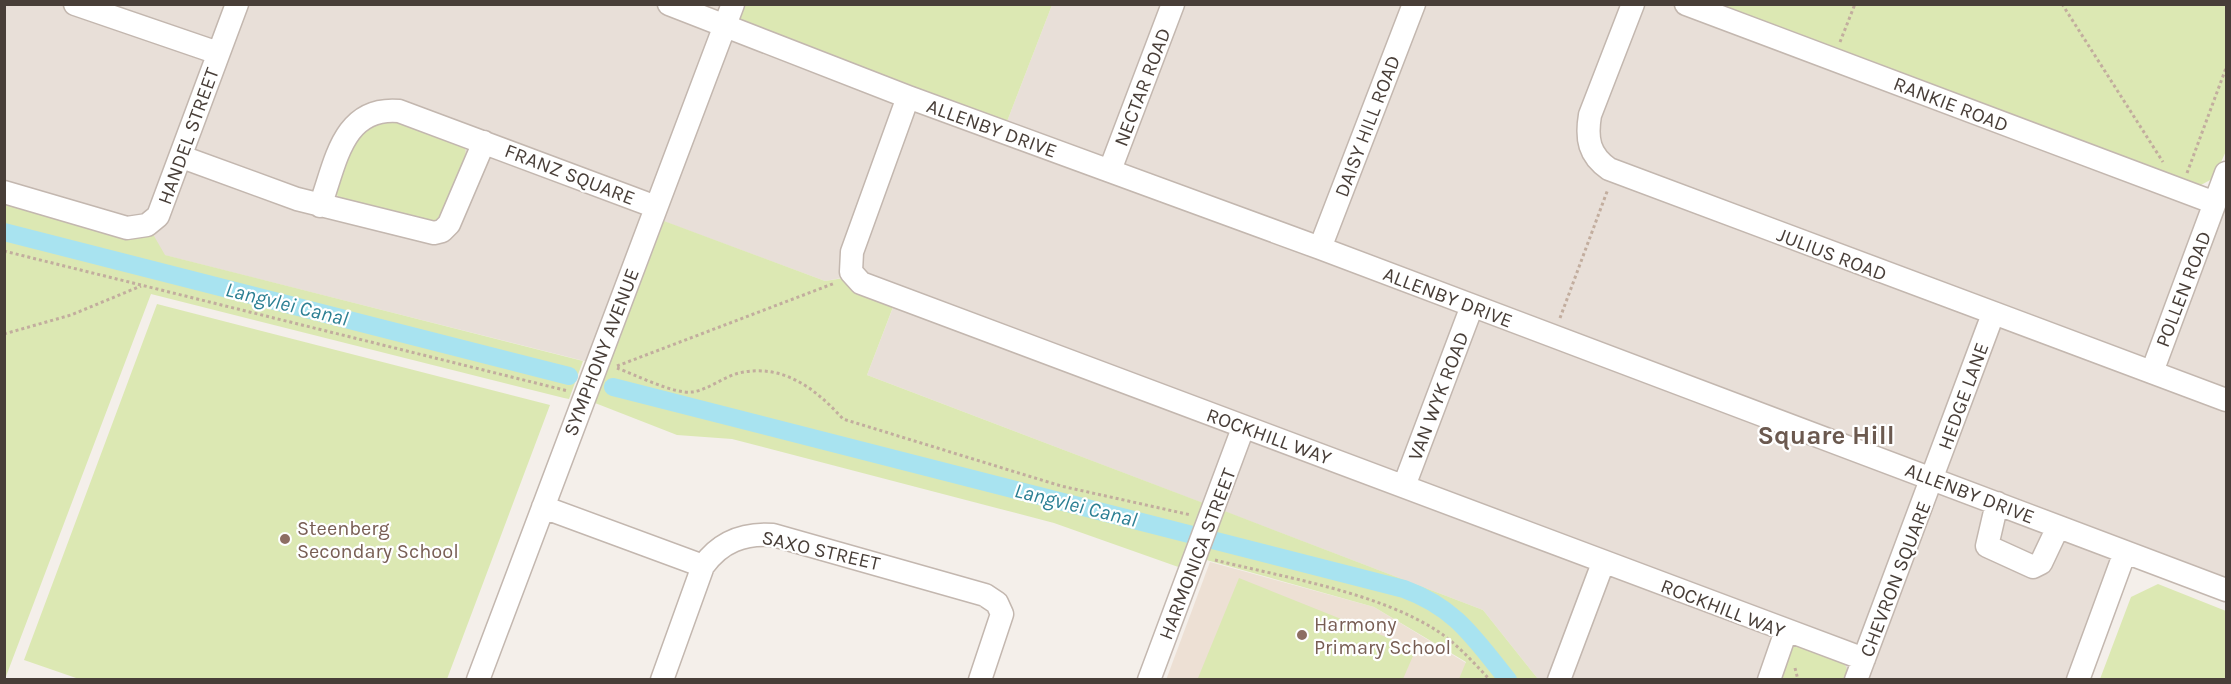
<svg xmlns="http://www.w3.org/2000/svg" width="2231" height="684" font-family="Karla,sans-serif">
<rect width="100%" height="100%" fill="#f4efea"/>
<path fill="#e8dfd8" d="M4,5h729l270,127 49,-127h634l529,198 11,-30v417l-101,-37 -47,126h-540l-55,-69 -616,-235 30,-78 -44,-21 -28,5 -173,-64 -56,147 -432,-109 -17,-30 -142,-33z"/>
<path fill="#ede0d4" d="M1210,562l164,45 92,56 15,17h-315z"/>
<path fill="#dce8b3" d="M733,5h319l-49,127 -278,-107z
M1709,5h517v146l-12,27 -15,8z
M383,115l82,32 1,10 -29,68 -96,-24 -5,-8 16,-56z
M4,197l146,32 15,26 418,106 -14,38 -5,-1 -413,-104 -146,385z
M664,221l161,60 19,-3 16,14 33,15 -26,68 339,129 -22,65 -130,-46 -322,-84 -55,-4 -82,-32z
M157,304l393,101 -103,274h-368l-55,-19z
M1222,510l261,100 55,69h-79l7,-17 -92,-55 -171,-48z
M1239,578l177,71 -13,30 -205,-1z
M2158,584l68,27v68h-126l31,-82z
M1802,644c19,8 48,10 46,35l-73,1 16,-34z"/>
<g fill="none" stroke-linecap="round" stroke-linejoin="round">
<path stroke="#a8e3f0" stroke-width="18" d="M4,232l565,144
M613,387l791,202c52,19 70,49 104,91"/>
<defs>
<path id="minor" d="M75,4l143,49
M669,4l239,93 412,151 906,342
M1633,4l-43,111c-4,24 -1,40 19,54l617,231
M1686,4l529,199
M908,97l-56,155 -1,20 10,11 1003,376
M182,157l115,42 137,34 8,-2 7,-7 35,-82
M1110,170l63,-166
M4,192l123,36 20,-3 11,-9 79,-212
M320,206c16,-43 22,-100 79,-95l257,96
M1320,248l94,-244
M2152,372l74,-199
M1404,486l68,-180
M1997,503l-10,43 46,21 8,-4 17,-36
M543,507l160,59
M478,680l255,-676
M662,680l41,-114c18,-25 41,-33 70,-31l212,60 12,8 5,11 -22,66
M1149,680l94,-252
M1559,680l44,-117
M1769,680l17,-49
M1856,680l137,-366
M2078,680l47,-128"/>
</defs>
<use href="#minor" stroke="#c3b7af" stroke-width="25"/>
<path stroke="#c2ad9e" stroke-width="3" stroke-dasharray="3 3" stroke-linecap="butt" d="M2062,4l101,158
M1840,42l15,-38
M2187,173l39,-105
M4,251l564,140
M1560,318l48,-129
M4,334l67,-19 70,-29
M617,366l218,-83
M617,368c19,7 56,26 75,24 16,-2 31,-15 47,-19 44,-10 77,16 104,46l218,67 130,29
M1215,560c71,18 163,32 224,72 19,13 35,31 51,48
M1795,668l3,12"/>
<use href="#minor" stroke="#fff" stroke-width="22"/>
</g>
<g fill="#8d6e63" stroke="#fff" stroke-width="2">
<circle cx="285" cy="539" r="6"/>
<circle cx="1302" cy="635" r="6"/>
</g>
<g text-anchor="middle" stroke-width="4.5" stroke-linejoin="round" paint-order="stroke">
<g font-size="20" fill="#483e38" stroke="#fff">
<text transform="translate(1142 87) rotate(-69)" y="7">NECTAR ROAD</text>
<text transform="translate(1951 104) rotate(21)" y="7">RANKIE ROAD</text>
<text transform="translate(1367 126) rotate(-69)" y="7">DAISY HILL ROAD</text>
<text transform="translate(992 128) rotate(20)" y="7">ALLENBY DRIVE</text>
<text transform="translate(188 136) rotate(-70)" y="7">HANDEL STREET</text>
<text transform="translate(570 174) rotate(21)" y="7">FRANZ SQUARE</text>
<text transform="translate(1832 254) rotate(21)" y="7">JULIUS ROAD</text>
<text transform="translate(2183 289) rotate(-69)" y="7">POLLEN ROAD</text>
<text transform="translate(1448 297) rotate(21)" y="7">ALLENBY DRIVE</text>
<text transform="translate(601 352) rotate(-69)" y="7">SYMPHONY AVENUE</text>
<text transform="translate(1438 396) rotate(-69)" y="7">VAN WYK ROAD</text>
<text transform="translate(1963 396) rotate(-70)" y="7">HEDGE LANE</text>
<text transform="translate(1269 436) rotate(20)" y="7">ROCKHILL WAY</text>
<text transform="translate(1970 493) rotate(21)" y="7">ALLENBY DRIVE</text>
<text transform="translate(821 550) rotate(13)" y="7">SAXO STREET</text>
<text transform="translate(1197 554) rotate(-69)" y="7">HARMONICA STREET</text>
<text transform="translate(1895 579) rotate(-69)" y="7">CHEVRON SQUARE</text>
<text transform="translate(1723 608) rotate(21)" y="7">ROCKHILL WAY</text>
</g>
<g font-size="20" fill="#785e54" stroke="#fff" text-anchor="start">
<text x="297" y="535">Steenberg<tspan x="297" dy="23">Secondary School</tspan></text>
<text x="1314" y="631">Harmony<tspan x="1314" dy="23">Primary School</tspan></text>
</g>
<g font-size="21" font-style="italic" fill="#2b7f93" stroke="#fff">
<text transform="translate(287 304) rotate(14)" y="7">Langvlei Canal</text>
<text transform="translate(1076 505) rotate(14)" y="7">Langvlei Canal</text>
</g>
<g font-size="26" font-weight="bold" fill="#6b594f" stroke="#fff">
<text x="1826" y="444">Square Hill</text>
</g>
</g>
<rect width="2231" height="684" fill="none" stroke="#483e38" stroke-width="12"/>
</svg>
